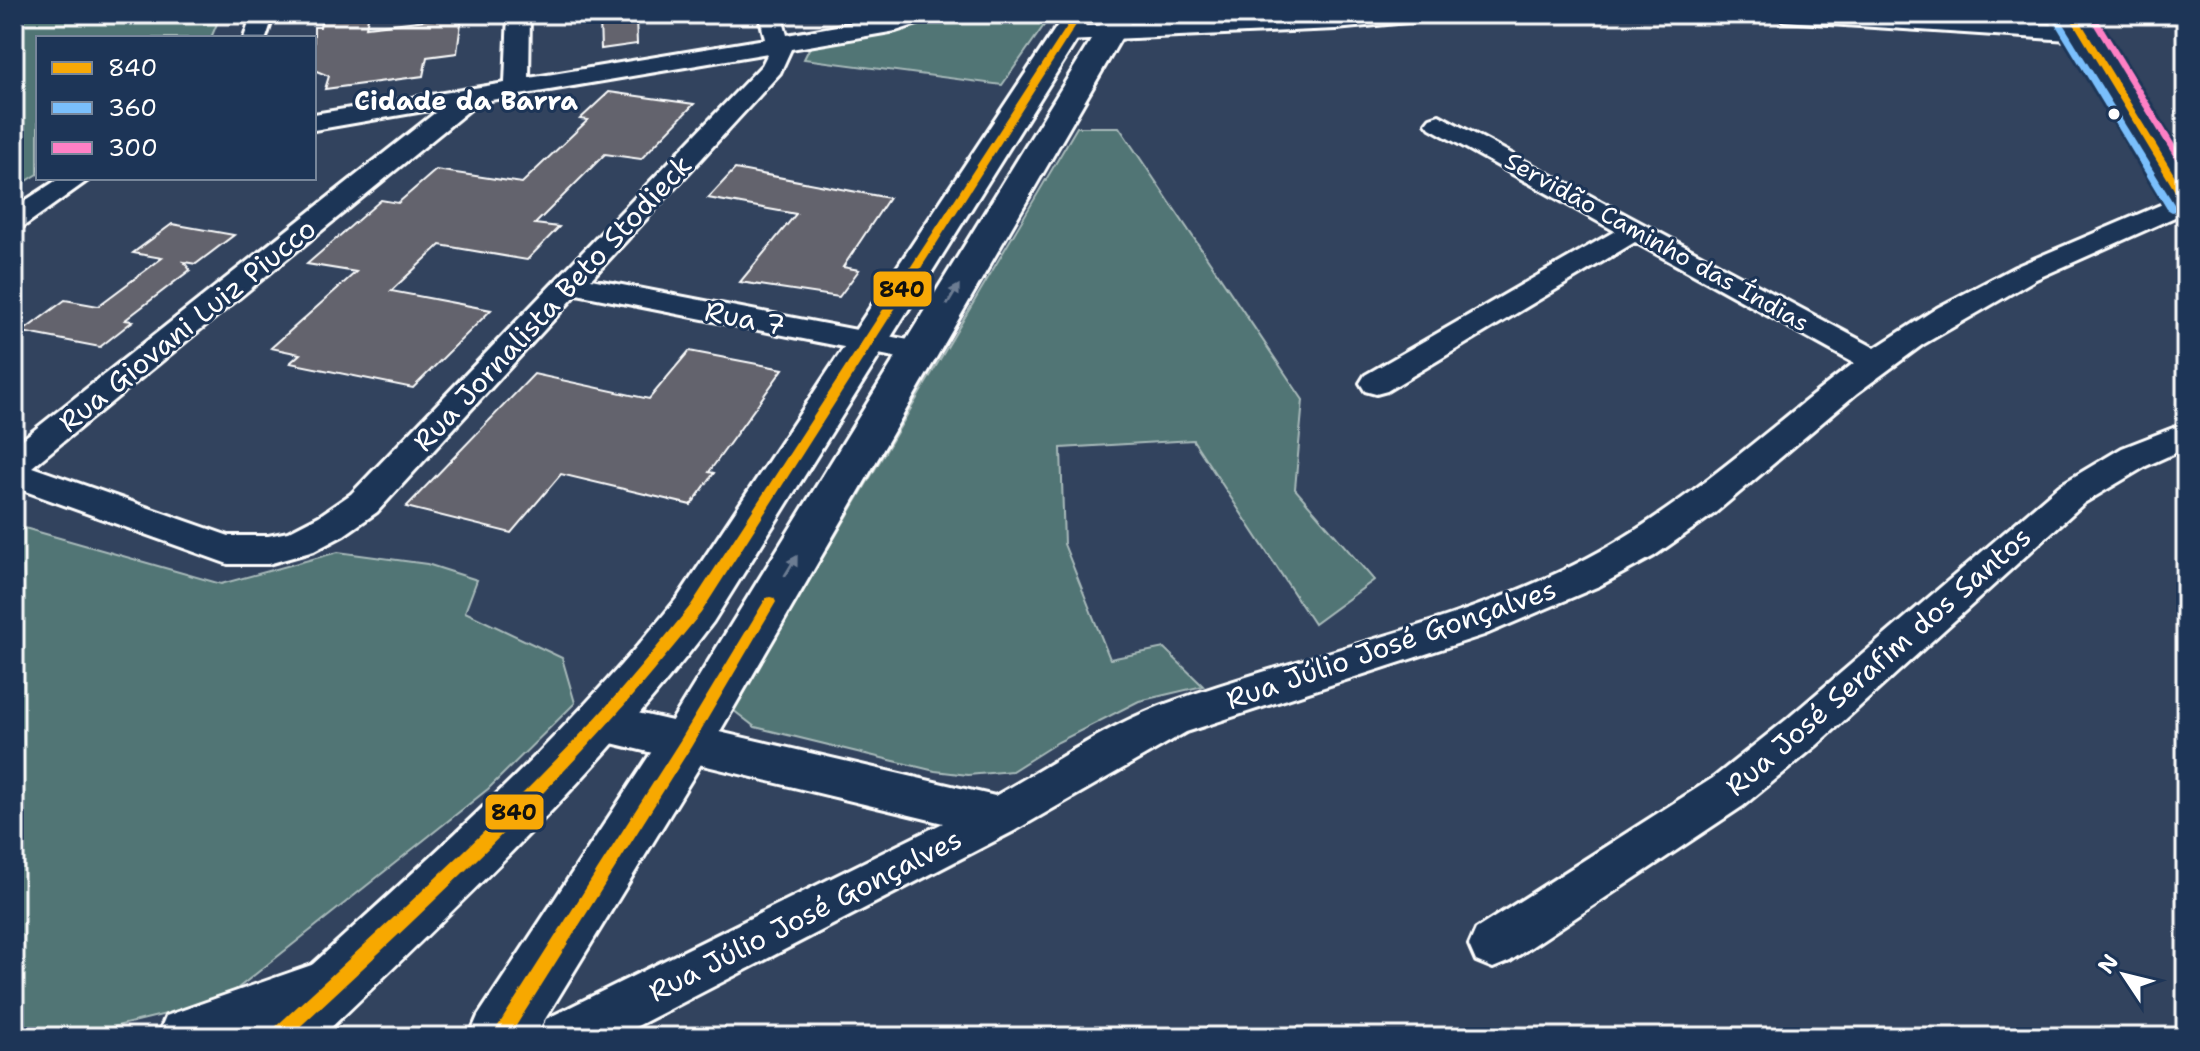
<svg xmlns="http://www.w3.org/2000/svg" width="2200" height="1051" font-family="'Shantell Sans',sans-serif">
<rect width="100%" height="100%" fill="#32435e"/>
<filter id="ink" filterUnits="userSpaceOnUse"><feTurbulence type="fractalNoise" baseFrequency=".0125" numOctaves="2"/><feDisplacementMap in="SourceGraphic" scale="16" xChannelSelector="R" yChannelSelector="G"/><feConvolveMatrix kernelMatrix="1 2 1 2 8 2 1 2 1" color-interpolation-filters="sRGB"/></filter>
<g filter="url(#ink)">
<path fill="#517474" stroke="#a8baba" stroke-width="2" d="M14,14h207l-10,24h-173v136l-24,15z
M943,14h109l-50,71 -198,-26 7,-14 77,-13z
M1077,127h42l184,273 -8,89 79,91 -60,44 -121,-184 -132,8 3,96 46,115 54,-11 39,38 -64,15 -81,41 -46,29 -44,4 -33,-4 -180,-44 -22,-17z
M14,525l207,59 117,-32 89,12 50,16 -12,32 97,46 13,45 -87,86 -265,211 -151,37c-20,0 -42,-6 -58,-18z"/>
<path fill="#63646d" stroke="#fff" stroke-width="2" d="M323,14h46l-3,13 96,-11 -5,37 -30,4 -4,19 -98,13 4,-13 -15,-6v-43h6z
M636,18l1,26 -36,5 -1,-29z
M609,92l85,12 -53,55 -36,-5 -70,70 24,3 -32,33 -87,-15 -49,46 100,19 -78,78 -123,-25 10,-9 -29,-6 85,-76 -49,-8 74,-64 17,3 38,-33 86,13 66,-63 -8,-1z
M735,169l154,29 -46,69 16,3 -20,27 -99,-15 56,-68 -88,-16z
M172,224l62,11 -38,29 -12,-2 6,8 -65,50 8,1 -33,26 -78,-15 43,-32 33,6 64,-48 -29,-5z
M689,351l94,18 -74,103 5,1 -23,32 -130,-31 -50,59 -105,-26 128,-133 115,25z"/>
<g fill="none" stroke-linecap="round" stroke-linejoin="round">
<defs>
<path id="minor" d="M252,14h22l-8,24h-22z
M508,14h22l-1,64 236,-39 -6,-25h22l6,21 116,-21h33l-3,5 -37,12 -105,18 -11,24 -189,206 328,63 11,3 5,7 -5,7 -11,3 -342,-68 -200,218 -33,23 -30,16 -46,13h-40l-214,-77v-41l427,-338 -127,22v-16l191,-31zM768,53l-6,12 -411,429 -32,22 -31,16 -20,4h-39l-197,-69 447,-365z
M1349,14h80l-11,7 -82,8 -270,12 -8,-2 -3,-5 3,-5 8,-2z
M1773,14h112l199,13 8,2 3,5 -3,5 -8,2 -300,-20z
M1439,115l436,233 62,-40 78,-41 171,-73v18l-150,67 -114,66 -65,48 -142,120 -61,43 -55,30 -115,49 -298,97 -172,99 -398,206h-77l7,-18 397,-196 -340,-82 -15,-6 -6,-12 6,-12 15,-6 392,91c54,-30 108,-68 165,-90 137,-51 283,-76 414,-141 105,-52 188,-132 280,-202l-219,-121 -248,149 -11,3 -11,-3 -5,-8 5,-8 250,-144 -185,-103 -4,-5 4,-5z
M60,178h31l-67,48 -10,2v-20z
M2186,423v25l-40,18 -62,37 -268,243 -73,60 -233,155 -17,7 -17,-7 -7,-16 7,-16 237,-151 73,-58 274,-235 62,-37z"/>
<path id="tertiary" d="M1065,14h28l-380,608c-116,154 -254,283 -392,415h-74l9,-21c147,-135 298,-263 423,-420z
M1107,14h28l-431,745 -170,278h-65l9,-21 190,-289z"/>
<path id="secondary" d="M2058,14h28l100,160v37l-12,-3 -5,-7z"/>
<path id="primary" d="M326,960l21,9 9,21 -9,21 -72,26h-118l9,-21z"/>
</defs>
<use href="#minor" stroke="#fff" stroke-width="6"/>
<use href="#tertiary" stroke="#fff" stroke-width="6"/>
<use href="#secondary" stroke="#fff" stroke-width="6"/>
<use href="#primary" stroke="#fff" stroke-width="6"/>
<use href="#minor" fill="#1d3557" fill-rule="evenodd"/>
<use href="#tertiary" fill="#1d3557" fill-rule="evenodd"/>
<use href="#secondary" fill="#1d3557" fill-rule="evenodd"/>
<use href="#primary" fill="#1d3557" fill-rule="evenodd"/>
<defs>
<path id="bus-1" d="M1075,14h8l-382,599c-32,39 -64,79 -98,116 -99,109 -207,208 -314,308h-20l2,-6c109,-101 220,-201 321,-309 35,-38 67,-77 99,-117z
M2068,14h8l110,180v10l-5,-3z
M770,597l4,1 2,4 -85,145 -182,290h-18l190,-298 85,-141z"/>
<path id="bus-2" d="M2055,20l7,2 115,187 -2,2 -3,1 -5,-3 -113,-187z"/>
<path id="bus-3" d="M2087,14h8l91,149v10l-4,-3z"/>
</defs>
<use href="#bus-1" stroke="#1d3557" stroke-width="6"/>
<use href="#bus-2" stroke="#1d3557" stroke-width="6"/>
<use href="#bus-3" stroke="#1d3557" stroke-width="6"/>
<use href="#bus-1" fill="#f7a806" fill-rule="evenodd"/>
<use href="#bus-2" fill="#7abffc" fill-rule="evenodd"/>
<use href="#bus-3" fill="#ff80c5" fill-rule="evenodd"/>
</g>
<defs><path id="oneway-solid" d="M-6-.8H1V-3.2L6.5 0L1 3.2V.8H-6Z" transform="scale(2)"/></defs>
<g fill="#6c7c92">
<use href="#oneway-solid" transform="translate(953 295) rotate(-59)"/>
<use href="#oneway-solid" transform="translate(791 566) rotate(-59)"/>
</g>
</g>
<circle fill="#fff" stroke="#1d3557" stroke-width="3" cx="2114" cy="114" r="7"/>
<g text-anchor="middle" stroke-width="6" stroke-linejoin="round" paint-order="stroke">
<g font-size="24" fill="#fff" stroke="#1d3557">
<text transform="translate(1657 242) rotate(29)" y="8">Servidão Caminho das Índias</text>
</g>
<g font-size="26" font-weight="bold" fill="#fff" stroke="#1d3557">
<text x="466" y="110">Cidade da Barra</text>
</g>
<g font-size="28" fill="#fff" stroke="#1d3557">
<text transform="translate(552 303) rotate(-47)" y="10">Rua Jornalista Beto Stodieck</text>
<text transform="translate(745 318) rotate(11)" y="10">Rua 7</text>
<text transform="translate(187 325) rotate(-39)" y="10">Rua Giovani Luiz Piucco</text>
<text transform="translate(1391 644) rotate(-19)" y="10">Rua Júlio José Gonçalves</text>
<text transform="translate(1878 661) rotate(-41)" y="10">Rua José Serafim dos Santos</text>
<text transform="translate(805 915) rotate(-27)" y="10">Rua Júlio José Gonçalves</text>
</g>
</g>
<g stroke="#1d3557" stroke-width="3">
<rect x="872" y="270" width="61" height="38" rx="8" fill="#f7a806"/>
<rect x="484" y="793" width="61" height="38" rx="8" fill="#f7a806"/>
</g>
<g font-size="22" text-anchor="middle" font-weight="bold" fill="#111">
<text x="902" y="297">840</text>
<text x="514" y="820">840</text>
</g>
<rect width="2200" height="1051" fill="none" stroke="#1d3557" stroke-width="48"/>
<rect x="24" y="24" width="2152" height="1003" fill="none" stroke="#fff" stroke-width="3" filter="url(#ink)"/>
<rect x="36" y="36" width="280" height="144" fill="#1d3557" stroke="#77869a" stroke-width="2"/>
<rect x="52" y="62" width="40" height="12" fill="#f7a806" stroke="#77869a" stroke-width="2"/>
<text x="108" y="76" font-size="24" fill="#ffffff">840</text>
<rect x="52" y="102" width="40" height="12" fill="#7abffc" stroke="#77869a" stroke-width="2"/>
<text x="108" y="116" font-size="24" fill="#ffffff">360</text>
<rect x="52" y="142" width="40" height="12" fill="#ff80c5" stroke="#77869a" stroke-width="2"/>
<text x="108" y="156" font-size="24" fill="#ffffff">300</text>
<g transform="translate(2124 975) rotate(305)" stroke="#1d3557" stroke-width="6" paint-order="stroke">
<path d="M0-6L14 30L0 20L-14 30Z" fill="#ffffff"/>
<text y="-12" font-size="22" font-weight="bold" text-anchor="middle" fill="#ffffff">N</text>
</g>
</svg>
